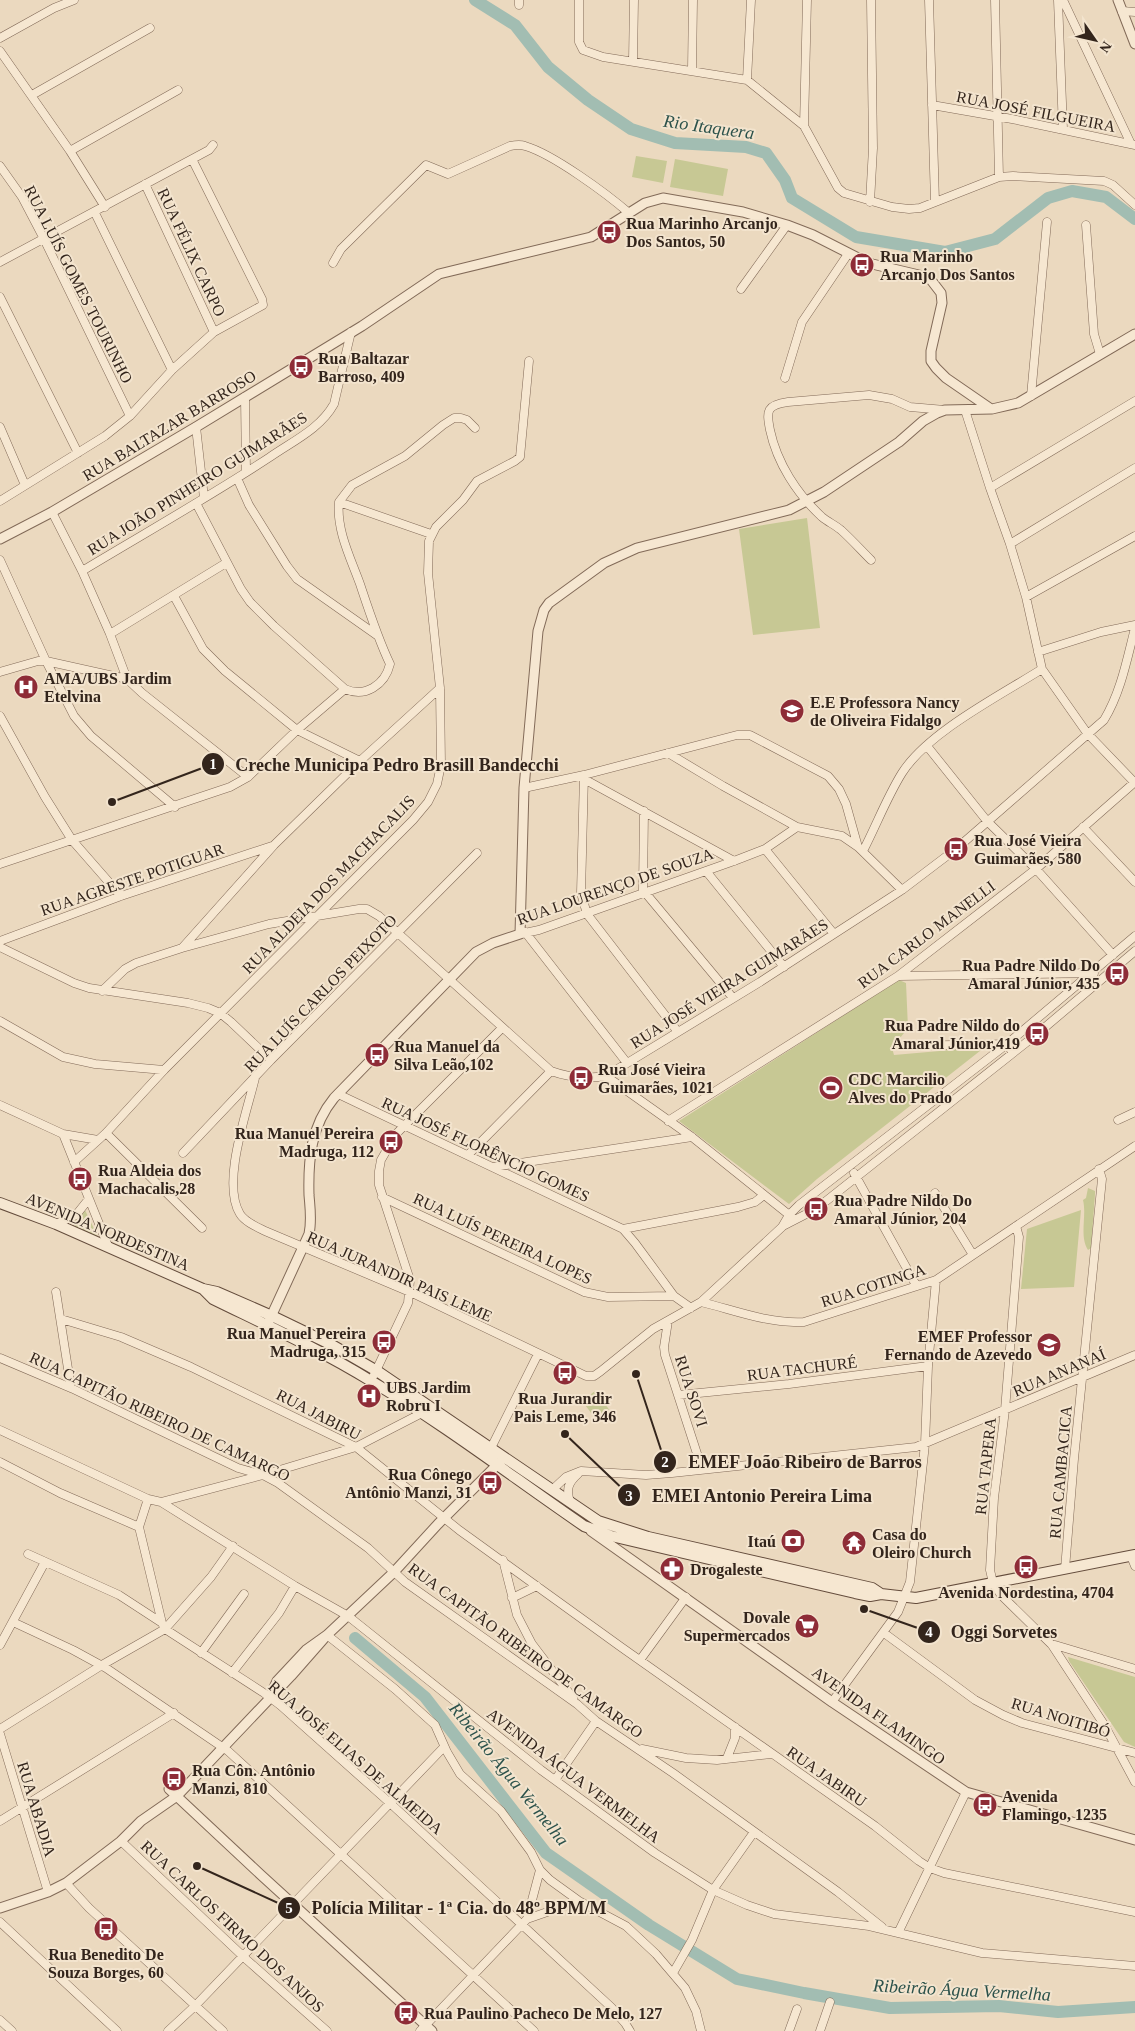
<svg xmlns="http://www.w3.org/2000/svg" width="1135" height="2031" font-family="'Times New Roman',serif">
<rect width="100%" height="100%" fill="#ebd9bf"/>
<path fill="#c7c894" d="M636,156l31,5 -4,22 -31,-6z
M675,159l53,10 -5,27 -53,-9z
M807,518l13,110 -67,7 -14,-106z
M899,980l7,3 2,45 -16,20 2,7 91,-8 -168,132 -28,25 -110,-83z
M1088,1188l7,3v3l-4,54 -3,2c-9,-14 -1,-34 -5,-50l3,-2z
M84,1208l14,29 -31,-15z
M1081,1210l-7,77 -53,2 6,-60z
M595,1391l16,21 -13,10 -16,-21z
M1068,1657l67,20v70l-11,-5 -55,-81z"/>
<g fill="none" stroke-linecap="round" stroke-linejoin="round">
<path stroke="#a2bdb2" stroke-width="12" d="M475,0l40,25 33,42 40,33 43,29 44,14 71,4 20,6 19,27 7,18 64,39 89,15 50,-13 53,-41 24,-7 34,6 29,22
M355,1638l70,59 121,156 103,72 88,54 67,14 86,15 109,-2 59,6 77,-5"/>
<defs>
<path id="minor" d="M579,0v42l4,8 20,7 144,23 57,46 34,62 6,5 48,14 17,2 11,-1 79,-31 14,-1 91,5 9,4 22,20
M929,0l6,202
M995,0l4,177
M1058,0l5,129
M1063,0l68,144
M519,5v-5
M1122,11l13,1
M0,38l54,-30 20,-8
M0,51l70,100 35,56
M633,61l1,-61
M692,70l1,-70
M747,80l4,-80
M32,95l118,-67
M932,105l80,14 123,26
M804,126l3,-126
M70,151l108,-61
M0,166l22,31 22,42 86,177
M145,184l69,148
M870,202l3,-54 -2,-148
M95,213l77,157
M1086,225l8,109 6,20
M0,262l209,-112 4,-5
M333,263l8,-14 85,-84 22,9 62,-28c5,-1 10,-2 15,0 28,8 82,48 104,67
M741,289l46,-64
M0,297l78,156
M785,378l17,-56 46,-68
M1031,396l16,-174
M245,397l1,75
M965,410l25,78 20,56 16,53 16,72 45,64 48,50
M0,427l25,58
M196,427l8,71
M237,478l12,27 38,61 10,13 81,57
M990,488l145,-87
M0,501l105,-65 25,-20 42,-46 42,-38 49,-27 -1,-6 -70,-140
M339,502l92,32
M196,503l45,86 9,13 24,24 71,63c20,9 40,-4 45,-25 -12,-25 -21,-53 -30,-80 -9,-25 -24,-54 -21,-82l13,-17 53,-29 38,-31 11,-7h7l6,2 8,8
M52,512l30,59 28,63 17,45 15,14 106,84
M1010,544l125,-76
M0,560l46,101 28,55 17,20 84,71
M871,560c-10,-10 -20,-21 -30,-30 -6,-5 -13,-8 -19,-13 -25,-23 -45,-54 -52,-87 -4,-20 -3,-25 18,-28l81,-7 23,4 18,8 35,3
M82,571c63,-38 127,-74 188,-114 23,-16 50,-28 64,-53l17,-72
M174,596l29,53 22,22 72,59 63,31
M1026,597l109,-61
M110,634l116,-71
M1038,652l63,-20 34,-7
M0,672l38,-11h8l81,18
M0,716l45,81 27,43 49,56
M927,746l60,75 49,48 77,86
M668,753l55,33 74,41 45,9 16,11
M584,775l-3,118 6,21 91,118
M584,779l150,82
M524,788l60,-13 153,-40h13l78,41 11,13 7,15 12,43 44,43
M644,811l-1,79 90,108
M1083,827l52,55
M765,849l69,85
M863,851c13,-25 24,-54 39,-78 26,-41 99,-78 140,-104
M0,864l230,-77 18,-10 49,-47 48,-41
M706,871l78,96
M525,932l102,131
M520,934l19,-4 195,-69 31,-12 32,-22
M0,941l121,-45 151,-50
M0,947l74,36 15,5 99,15 20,5 12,5 11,9 40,38
M183,947l91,-102 86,-84 80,-73
M899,976l195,-3
M102,991l23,-22 11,-6 46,-15 87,-24 90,-15h8l12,7 172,155c19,7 36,8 55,5l154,-94 142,-92 54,-41 148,-129c17,-28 23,-61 31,-92
M0,1021l63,36 32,7 69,6
M900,1046l107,-2 6,9
M606,1076l86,61 101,81
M255,1078c-8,34 -34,105 -15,136 5,8 17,13 25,17l145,61 176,84h8l7,-5 52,-42 48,-27 81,-75 7,-12 10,-10 208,-161 128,-108
M338,1094l285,135 12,14 39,53 17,12
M0,1105l63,29 35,6
M1118,1120l17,-8
M668,1121l230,-145 138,-107 99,-87
M106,1133l96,95
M63,1134l45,112
M183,1153l88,-93 206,-207
M468,1155l83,-84
M74,1162l32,-29 58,-63 249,-250 15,-18 9,-18 4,-19 -1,-77 -12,-115 1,-32 7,-14 27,-27 14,-19 38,-20 5,-4 9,-96
M494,1167l198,-30
M854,1173l62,112
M935,1193l38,62
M382,1197l202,95 24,5 66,-1
M56,1224l20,-9 12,-15
M783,1226l33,-17 221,-175 98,-83
M1016,1226l3,11 -14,173 -11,88 -4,72 3,13 8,12 51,50 53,81 30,56
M623,1229l115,-22 17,-5 9,-7
M56,1292l15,96
M701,1302c33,8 68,22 103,20l132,-42 199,-134
M61,1319l60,18 70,30 165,80 103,83 162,117 254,179 44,35 11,7 14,5 191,39
M668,1321l-4,26 1,8 37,114
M0,1358l71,30 167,80 25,7 15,8 90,65 37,34 172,122 19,17 77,52 165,119 44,35
M374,1375l34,-72 2,-23 -31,-95v-14l2,-11 15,-26 106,-106
M679,1395l110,-11 139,-18
M0,1430l148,69 13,3 134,84 53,30 193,154 114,83 58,37 34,15 27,9 95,12 113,27 153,13
M491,1448l47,-94
M0,1462l60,31 79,34
M552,1490l14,-13 15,-6 65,4 26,-2 244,-26 219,-92
M148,1499l-9,28 23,96
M161,1502l102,-27 93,-28 66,-34 2,-3
M570,1502c-4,-13 -2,-19 8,-28
M28,1554l91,41 43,28 3,6 99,64 16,12 110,98 221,204 14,16 5,8
M1131,1556l4,10
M503,1560l14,55 15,29 41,54
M1065,1569l9,-110 28,-280 -3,-10
M512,1598l25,-12
M13,1622l60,28 33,18 122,83 306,280
M884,1633l91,67 28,15 19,8 113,30
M327,1635l68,54 40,36 12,27 13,22 41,37 30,41 9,18 10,10 29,21 47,25 30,28 29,34 11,23 5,20
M0,1645l45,-83
M1052,1645h3l80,24
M201,1653l43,-59
M640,1660l46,-63
M232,1673l47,-60 16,-27
M832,1702l66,-90 12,-30 15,-138 3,-78 8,-86
M0,1729l102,-64 63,-36 46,-52 22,-31
M0,1734l48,158
M642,1749l44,9 31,2 54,-6
M727,1758l8,-20v-11
M555,1780l41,-59
M0,1821l174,-108
M121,1841l126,119 80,71
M66,1883l23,25 134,123
M527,1919l13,-49
M0,1922l117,109
M898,1933l68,-141
M673,1973l19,-33 21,-50 41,-58
M0,2020l12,11
M168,2031l27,-25 249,-259
M420,2031l107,-112 52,-18
M789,2031l8,-22
M820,2031l10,-29"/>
<path id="tertiary" d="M1118,0l17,44
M0,539l52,-27 144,-85 166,-101 77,-52 152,-37 54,-34 18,-5 80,14 44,13 26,10 55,28 55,13 8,4 10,13 1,10 -11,48v10l5,7 10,10 45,31
M269,1321l40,-87c3,-14 1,-26 0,-39 -1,-36 2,-69 25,-97l142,-146 17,-9 27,-9 4,-146 14,-157 6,-21 5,-7 55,-40 33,-15 152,-38 35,-18 75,-50 24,-21 14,-8 8,-3 47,-1 26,-6 117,-69
M591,1531l241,171 134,90 169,48
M272,1692l5,-11 29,-31 21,-15 67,-63 44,-48 63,-63
M169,1789l92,86 171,156
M0,1908l48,-16 18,-9 55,-42 20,-20 36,-25 114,-120 36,-41"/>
<path id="secondary" d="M0,1203l56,21 147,65 14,3 55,24 60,29 45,26 221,150 50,16 224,51 9,6
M203,1289l10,10c53,26 108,51 158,82 74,44 143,97 213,145l27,10 244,57 15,3 11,-2 35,4 219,-43"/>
</defs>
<use href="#minor" stroke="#826a58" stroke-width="9"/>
<use href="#tertiary" stroke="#826a58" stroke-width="11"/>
<use href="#secondary" stroke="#644c3c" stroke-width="12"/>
<use href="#minor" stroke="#f6e7d1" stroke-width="8"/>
<use href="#tertiary" stroke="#f6e7d1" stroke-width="9"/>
<use href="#secondary" stroke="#f6e7d1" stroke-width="10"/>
</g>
<defs>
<symbol id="bus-disc" viewBox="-11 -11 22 22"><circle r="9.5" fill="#8e2c37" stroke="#f3e4ce"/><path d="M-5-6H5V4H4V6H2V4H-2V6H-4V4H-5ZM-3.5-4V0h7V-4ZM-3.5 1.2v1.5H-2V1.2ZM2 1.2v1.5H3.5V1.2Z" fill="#fff"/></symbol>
<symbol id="hospital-disc" viewBox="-11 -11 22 22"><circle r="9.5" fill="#8e2c37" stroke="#f3e4ce"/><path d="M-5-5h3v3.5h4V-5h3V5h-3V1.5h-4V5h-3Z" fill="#fff"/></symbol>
<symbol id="school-disc" viewBox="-11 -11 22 22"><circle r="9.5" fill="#8e2c37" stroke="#f3e4ce"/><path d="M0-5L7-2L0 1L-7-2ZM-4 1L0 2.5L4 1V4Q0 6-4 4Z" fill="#fff"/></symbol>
<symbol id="stadium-disc" viewBox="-11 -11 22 22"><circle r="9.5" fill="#8e2c37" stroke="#f3e4ce"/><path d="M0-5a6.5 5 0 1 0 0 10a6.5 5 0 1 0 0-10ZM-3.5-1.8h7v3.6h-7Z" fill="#fff"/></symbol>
<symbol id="bank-disc" viewBox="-11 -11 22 22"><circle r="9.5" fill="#8e2c37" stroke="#f3e4ce"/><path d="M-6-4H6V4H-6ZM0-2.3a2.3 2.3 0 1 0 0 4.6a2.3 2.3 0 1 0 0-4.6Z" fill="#fff"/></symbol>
<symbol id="temple-disc" viewBox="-11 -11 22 22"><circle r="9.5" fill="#8e2c37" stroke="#f3e4ce"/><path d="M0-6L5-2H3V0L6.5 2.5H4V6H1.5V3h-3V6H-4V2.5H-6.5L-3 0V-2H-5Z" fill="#fff"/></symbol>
<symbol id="pharmacy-disc" viewBox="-11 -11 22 22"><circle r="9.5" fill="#8e2c37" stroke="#f3e4ce"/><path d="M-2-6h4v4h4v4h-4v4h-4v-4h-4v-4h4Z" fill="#fff"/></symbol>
<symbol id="supermarket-disc" viewBox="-11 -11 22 22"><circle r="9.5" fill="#8e2c37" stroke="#f3e4ce"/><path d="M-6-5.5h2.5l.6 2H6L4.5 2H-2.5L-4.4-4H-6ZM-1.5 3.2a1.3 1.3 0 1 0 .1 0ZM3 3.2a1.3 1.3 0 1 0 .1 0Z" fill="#fff"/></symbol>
</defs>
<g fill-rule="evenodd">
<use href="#bus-disc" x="595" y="218" width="28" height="28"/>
<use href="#bus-disc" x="848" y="251" width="28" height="28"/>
<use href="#bus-disc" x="287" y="353" width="28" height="28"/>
<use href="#hospital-disc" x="12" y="673" width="28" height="28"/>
<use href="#school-disc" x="778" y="697" width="28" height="28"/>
<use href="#bus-disc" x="942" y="835" width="28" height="28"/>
<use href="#bus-disc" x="1103" y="960" width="28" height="28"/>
<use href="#bus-disc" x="1023" y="1020" width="28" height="28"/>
<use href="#bus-disc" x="363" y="1041" width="28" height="28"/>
<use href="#bus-disc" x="567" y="1064" width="28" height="28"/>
<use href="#stadium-disc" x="817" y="1074" width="28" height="28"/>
<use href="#bus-disc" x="377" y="1128" width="28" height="28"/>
<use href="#bus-disc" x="66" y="1165" width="28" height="28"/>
<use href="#bus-disc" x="802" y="1195" width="28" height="28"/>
<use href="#bus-disc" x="370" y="1328" width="28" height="28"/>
<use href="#school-disc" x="1035" y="1331" width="28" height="28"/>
<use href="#bus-disc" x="551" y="1359" width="28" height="28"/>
<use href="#hospital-disc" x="355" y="1382" width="28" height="28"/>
<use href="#bus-disc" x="476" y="1469" width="28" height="28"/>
<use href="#bank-disc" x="779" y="1527" width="28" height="28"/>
<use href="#temple-disc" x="840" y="1529" width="28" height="28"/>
<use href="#bus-disc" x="1012" y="1553" width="28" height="28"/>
<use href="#pharmacy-disc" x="658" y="1555" width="28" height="28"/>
<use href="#supermarket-disc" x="793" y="1612" width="28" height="28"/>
<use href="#bus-disc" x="160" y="1765" width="28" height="28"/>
<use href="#bus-disc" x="971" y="1791" width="28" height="28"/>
<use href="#bus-disc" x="92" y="1915" width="28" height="28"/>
<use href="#bus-disc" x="392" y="1999" width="28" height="28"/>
</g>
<g text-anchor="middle" stroke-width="4" stroke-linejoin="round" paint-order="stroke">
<g font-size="16" fill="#33251c" stroke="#f3e4ce">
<text transform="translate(1036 111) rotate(11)" y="6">RUA JOSÉ FILGUEIRA</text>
<text transform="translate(192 252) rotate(65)" y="6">RUA FÉLIX CARPO</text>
<text transform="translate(79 284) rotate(63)" y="6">RUA LUÍS GOMES TOURINHO</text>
<text transform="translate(169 425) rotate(-31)" y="6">RUA BALTAZAR BARROSO</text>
<text transform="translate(197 483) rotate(-32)" y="6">RUA JOÃO PINHEIRO GUIMARÃES</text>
<text transform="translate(132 879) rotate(-19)" y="6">RUA AGRESTE POTIGUAR</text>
<text transform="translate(328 884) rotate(-46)" y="6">RUA ALDEIA DOS MACHACALIS</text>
<text transform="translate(615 886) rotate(-19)" y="6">RUA LOURENÇO DE SOUZA</text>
<text transform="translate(926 934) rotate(-37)" y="6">RUA CARLO MANELLI</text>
<text transform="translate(729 983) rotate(-32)" y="6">RUA JOSÉ VIEIRA GUIMARÃES</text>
<text transform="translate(320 993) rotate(-46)" y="6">RUA LUÍS CARLOS PEIXOTO</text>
<text transform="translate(486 1149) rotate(25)" y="6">RUA JOSÉ FLORÊNCIO GOMES</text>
<text transform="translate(108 1231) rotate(23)" y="6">AVENIDA NORDESTINA</text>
<text transform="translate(503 1238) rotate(25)" y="6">RUA LUÍS PEREIRA LOPES</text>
<text transform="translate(400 1276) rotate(24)" y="6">RUA JURANDIR PAIS LEME</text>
<text transform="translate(873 1285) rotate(-18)" y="6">RUA COTINGA</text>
<text transform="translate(802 1368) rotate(-7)" y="6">RUA TACHURÉ</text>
<text transform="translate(1059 1372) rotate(-23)" y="6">RUA ANANAÍ</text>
<text transform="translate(692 1391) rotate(72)" y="6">RUA SOVI</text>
<text transform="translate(319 1414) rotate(27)" y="6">RUA JABIRU</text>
<text transform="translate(160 1416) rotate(25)" y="6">RUA CAPITÃO RIBEIRO DE CAMARGO</text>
<text transform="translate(985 1466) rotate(-84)" y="6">RUA TAPERA</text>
<text transform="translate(1060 1472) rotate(-85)" y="6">RUA CAMBACICA</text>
<text transform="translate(526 1650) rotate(36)" y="6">RUA CAPITÃO RIBEIRO DE CAMARGO</text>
<text transform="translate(879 1715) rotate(35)" y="6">AVENIDA FLAMINGO</text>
<text transform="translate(1061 1717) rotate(17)" y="6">RUA NOITIBÓ</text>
<text transform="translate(356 1757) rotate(41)" y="6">RUA JOSÉ ELIAS DE ALMEIDA</text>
<text transform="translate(574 1775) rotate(37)" y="6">AVENIDA ÁGUA VERMELHA</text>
<text transform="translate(827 1776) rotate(35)" y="6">RUA JABIRU</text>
<text transform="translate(37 1809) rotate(73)" y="6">RUA ABADIA</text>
<text transform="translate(233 1926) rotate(43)" y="6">RUA CARLOS FIRMO DOS ANJOS</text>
</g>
<g font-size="16" font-weight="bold" fill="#33251c" stroke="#f3e4ce" text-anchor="start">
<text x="626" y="229">Rua Marinho Arcanjo<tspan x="626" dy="18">Dos Santos, 50</tspan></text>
<text x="880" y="262">Rua Marinho<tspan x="880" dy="18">Arcanjo Dos Santos</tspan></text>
<text x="318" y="364">Rua Baltazar<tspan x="318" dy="18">Barroso, 409</tspan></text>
<text x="44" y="684">AMA/UBS Jardim<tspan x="44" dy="18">Etelvina</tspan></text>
<text x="810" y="708">E.E Professora Nancy<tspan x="810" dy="18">de Oliveira Fidalgo</tspan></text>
<text x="974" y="846">Rua José Vieira<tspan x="974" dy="18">Guimarães, 580</tspan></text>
<text x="1100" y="971" text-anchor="end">Rua Padre Nildo Do<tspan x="1100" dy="18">Amaral Júnior, 435</tspan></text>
<text x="1020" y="1031" text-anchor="end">Rua Padre Nildo do<tspan x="1020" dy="18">Amaral Júnior,419</tspan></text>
<text x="394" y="1052">Rua Manuel da<tspan x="394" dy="18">Silva Leão,102</tspan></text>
<text x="598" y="1075">Rua José Vieira<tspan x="598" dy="18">Guimarães, 1021</tspan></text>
<text x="848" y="1085">CDC Marcilio<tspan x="848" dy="18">Alves do Prado</tspan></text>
<text x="374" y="1139" text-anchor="end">Rua Manuel Pereira<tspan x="374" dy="18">Madruga, 112</tspan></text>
<text x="98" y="1176">Rua Aldeia dos<tspan x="98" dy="18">Machacalis,28</tspan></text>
<text x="834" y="1206">Rua Padre Nildo Do<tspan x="834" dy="18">Amaral Júnior, 204</tspan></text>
<text x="366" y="1339" text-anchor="end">Rua Manuel Pereira<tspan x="366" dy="18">Madruga, 315</tspan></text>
<text x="1032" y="1342" text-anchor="end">EMEF Professor<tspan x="1032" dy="18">Fernando de Azevedo</tspan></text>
<text x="386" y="1393">UBS Jardim<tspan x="386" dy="18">Robru I</tspan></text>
<text x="565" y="1404" text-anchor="middle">Rua Jurandir<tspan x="565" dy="18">Pais Leme, 346</tspan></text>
<text x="472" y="1480" text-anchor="end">Rua Cônego<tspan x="472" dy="18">Antônio Manzi, 31</tspan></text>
<text x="872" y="1540">Casa do<tspan x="872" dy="18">Oleiro Church</tspan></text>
<text x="776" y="1547" text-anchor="end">Itaú</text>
<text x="690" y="1575">Drogaleste</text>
<text x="1026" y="1598" text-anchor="middle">Avenida Nordestina, 4704</text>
<text x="790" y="1623" text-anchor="end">Dovale<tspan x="790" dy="18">Supermercados</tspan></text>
<text x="192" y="1776">Rua Côn. Antônio<tspan x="192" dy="18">Manzi, 810</tspan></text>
<text x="1002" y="1802">Avenida<tspan x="1002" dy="18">Flamingo, 1235</tspan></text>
<text x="106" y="1960" text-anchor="middle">Rua Benedito De<tspan x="106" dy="18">Souza Borges, 60</tspan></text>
<text x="424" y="2019">Rua Paulino Pacheco De Melo, 127</text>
</g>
<g font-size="18" font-style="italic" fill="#2c524b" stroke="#f3e4ce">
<text transform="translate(709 127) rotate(8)" y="6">Rio Itaquera</text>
<text transform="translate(509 1774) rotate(51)" y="6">Ribeirão Água Vermelha</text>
<text transform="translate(962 1990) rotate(3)" y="6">Ribeirão Água Vermelha</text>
</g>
</g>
<path fill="none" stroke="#33251c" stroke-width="2" d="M112 802L213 764M636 1374L665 1462M565 1434L629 1495M864 1609L929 1632M197 1866L289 1908"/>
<g fill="#33251c" stroke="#f3e4ce" stroke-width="2">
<circle cx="112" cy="802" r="5"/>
<circle cx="636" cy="1374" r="5"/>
<circle cx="565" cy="1434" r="5"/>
<circle cx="864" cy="1609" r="5"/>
<circle cx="197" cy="1866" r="5"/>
<circle cx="213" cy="764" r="12"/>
<circle cx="665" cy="1462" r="12"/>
<circle cx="629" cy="1495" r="12"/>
<circle cx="929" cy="1632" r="12"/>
<circle cx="289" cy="1908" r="12"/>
</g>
<g font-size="15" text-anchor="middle" font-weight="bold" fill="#fff">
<text x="213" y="769">1</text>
<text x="665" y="1467">2</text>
<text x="629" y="1501">3</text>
<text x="929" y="1637">4</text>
<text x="289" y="1913">5</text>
</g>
<g font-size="18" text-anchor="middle" font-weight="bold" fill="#33251c" stroke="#f3e4ce" stroke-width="4" stroke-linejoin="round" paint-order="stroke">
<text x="397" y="771">Creche Municipa Pedro Brasill Bandecchi</text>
<text x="805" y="1468">EMEF João Ribeiro de Barros</text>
<text x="762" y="1502">EMEI Antonio Pereira Lima</text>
<text x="1004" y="1638">Oggi Sorvetes</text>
<text x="459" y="1914">Polícia Militar - 1ª Cia. do 48º BPM/M</text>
</g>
<g transform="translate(1095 40) rotate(124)" stroke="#f3e4ce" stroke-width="4" paint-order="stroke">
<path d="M0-4L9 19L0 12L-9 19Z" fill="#33251c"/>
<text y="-8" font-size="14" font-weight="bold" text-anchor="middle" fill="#33251c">N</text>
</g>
</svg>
